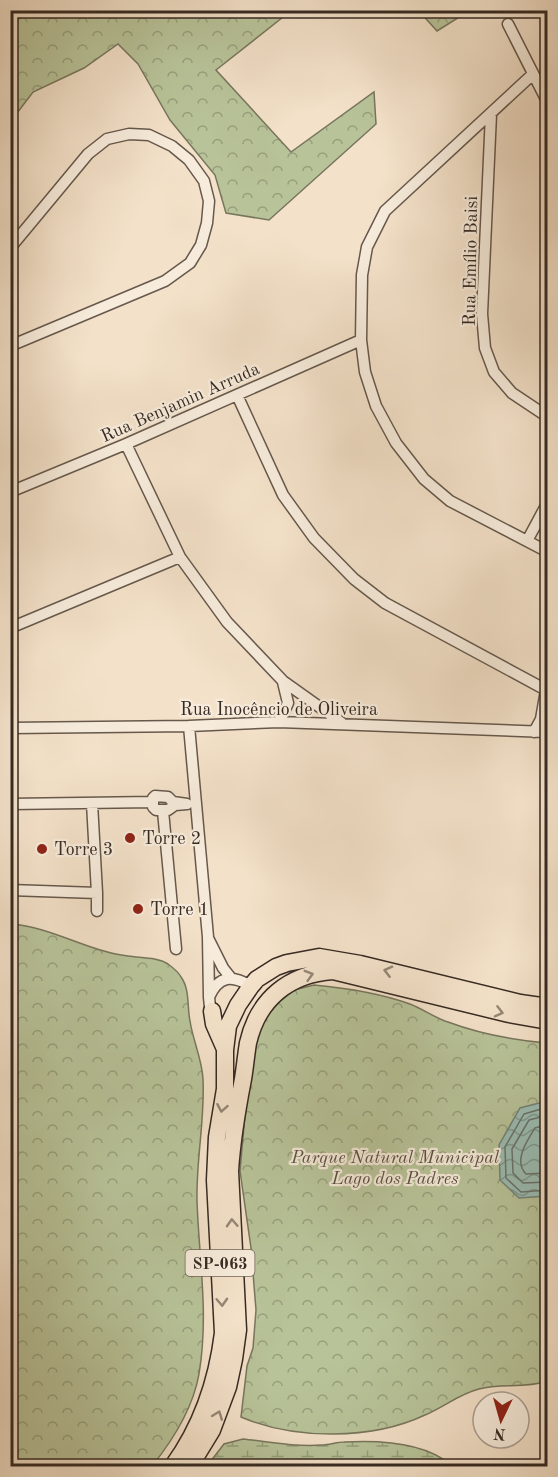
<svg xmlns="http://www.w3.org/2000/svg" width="558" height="1477" font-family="'Old Standard TT',serif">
<defs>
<pattern id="forest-crowns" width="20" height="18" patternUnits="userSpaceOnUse" patternTransform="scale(1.5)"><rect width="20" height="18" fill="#b8c399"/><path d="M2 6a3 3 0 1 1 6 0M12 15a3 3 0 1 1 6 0" fill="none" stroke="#969f7c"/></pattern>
<pattern id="wetland-marsh" width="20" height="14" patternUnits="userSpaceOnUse" patternTransform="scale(1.5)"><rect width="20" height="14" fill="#b8c399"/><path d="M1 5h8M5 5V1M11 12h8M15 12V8" fill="none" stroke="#969f7c"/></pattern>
<pattern id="water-waves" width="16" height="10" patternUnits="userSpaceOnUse" patternTransform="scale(1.5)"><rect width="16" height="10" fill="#9bbeb4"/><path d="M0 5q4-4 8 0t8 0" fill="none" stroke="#7f9b92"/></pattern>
</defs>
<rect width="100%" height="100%" fill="#f3e1c9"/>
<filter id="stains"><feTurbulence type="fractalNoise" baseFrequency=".00333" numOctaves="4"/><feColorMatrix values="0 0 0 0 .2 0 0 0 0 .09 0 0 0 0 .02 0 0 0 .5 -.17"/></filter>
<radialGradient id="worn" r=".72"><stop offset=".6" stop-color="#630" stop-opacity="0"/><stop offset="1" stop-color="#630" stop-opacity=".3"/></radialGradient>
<path fill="url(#forest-crowns)" stroke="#78765e" stroke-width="1.5" d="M292,10l-76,60 75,82 83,-60 2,32 -107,96 -43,-7 -11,-38 -45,-55 -32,-56 -20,-20 -34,24 -51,24 -22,29v-110z
M419,11h50l-32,20z
M11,924c41,3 76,27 117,32 13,2 29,1 40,8 4,3 11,9 13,13 9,12 6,30 9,44 3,20 12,38 13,58 2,41 -7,81 -6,122 2,59 12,113 2,173 -6,34 -26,66 -47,92h-141z
M314,985c33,3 65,8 96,19 13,5 25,14 38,18 32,12 65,18 99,21v338c-22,8 -46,2 -68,8 -20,5 -35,18 -54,26 -53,25 -130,25 -184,2l6,-51 6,-18 3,-38 -5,-62 -11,-77 7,-79 10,-57 9,-18 13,-15 15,-12z"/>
<path fill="url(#wetland-marsh)" stroke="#78765e" stroke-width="1.5" d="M243,1439c26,3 53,8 79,6 7,0 15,-3 22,-3 34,-2 79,0 106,22l-1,2h-242l17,-22z"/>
<path fill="url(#water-waves)" stroke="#73837a" stroke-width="1.5" d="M547,1101v95l-28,2 -19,-18 -1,-35 21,-37z"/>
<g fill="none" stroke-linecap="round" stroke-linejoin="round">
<path stroke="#69746c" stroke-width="1.5" d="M548,1107l-24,7 -19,33 1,31 15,14 27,-2
M548,1115l-19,5 -17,29 1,24 10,10 25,-1
M548,1124l-13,4c-8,13 -22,33 -9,46l22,-1"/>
<defs>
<path id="minor" d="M508,24l40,79
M533,74l-148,137 -18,36 -5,28 -1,65 4,32 11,34 20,37 28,36 26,22 98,51
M491,114l-9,200 3,34 9,24 18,21 36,24
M10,248l78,-94 19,-15 22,-5 20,1 23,11 17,14 15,21 5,20 -2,22 -6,22 -11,18 -25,18 -155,65
M237,395l46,100 31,43 40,41 31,24 163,88
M126,444l54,113 47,65 56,59 59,42
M10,492l116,-48 235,-104
M527,541l21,-39
M10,628l170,-71
M279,722l9,-19 -5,-21
M189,726l19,211 1,60 1,10 5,7
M10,728l179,-2 90,-4 269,10
M534,732l7,-13 5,-29
M155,796l13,1 5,5 14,2 -12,1 -7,5h-12l-3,-3v-9z
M10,804l143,-2
M163,811l13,138
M10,890l87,3 -5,-90
M97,893v18
M209,940l14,28 8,10
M209,997c10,-22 23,-22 42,-11"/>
<path id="primary" d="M212,1011l2,13 11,25
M173,1466c29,-40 44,-84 50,-133l-8,-153 2,-43 8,-48v-39l3,-24 10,-21 13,-19 6,-7 19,-12 11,-4 32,-6 41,7 160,39 28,4
M190,1466l22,-36 16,-43 6,-28 4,-29 -8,-159c2,-31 7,-61 13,-92 2,-12 3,-24 5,-36 10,-44 41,-69 85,-72l176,43 39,7"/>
</defs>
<use href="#minor" stroke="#66584c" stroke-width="13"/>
<use href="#primary" stroke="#372a23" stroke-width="19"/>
<use href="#minor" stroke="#f7ecdc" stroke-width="10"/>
<use href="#primary" stroke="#f3e1c9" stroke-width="16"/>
</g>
<defs><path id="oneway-chevron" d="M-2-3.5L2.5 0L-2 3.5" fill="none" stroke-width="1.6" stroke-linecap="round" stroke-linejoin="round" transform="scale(1.5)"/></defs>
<g stroke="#958676">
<use href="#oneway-chevron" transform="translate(388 971) rotate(-166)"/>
<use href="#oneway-chevron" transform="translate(309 975) rotate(-16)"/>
<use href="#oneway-chevron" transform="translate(499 1012) rotate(14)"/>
<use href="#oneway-chevron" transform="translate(222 1108) rotate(100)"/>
<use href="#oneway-chevron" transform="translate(232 1223) rotate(-93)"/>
<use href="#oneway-chevron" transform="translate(222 1302) rotate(87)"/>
<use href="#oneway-chevron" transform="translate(218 1415) rotate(-69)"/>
</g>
<g fill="#8f2418" stroke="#f7ecdc" stroke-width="2">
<circle cx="130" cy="838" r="6"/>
<circle cx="42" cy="849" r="6"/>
<circle cx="138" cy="909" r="6"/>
</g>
<g text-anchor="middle" stroke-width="4.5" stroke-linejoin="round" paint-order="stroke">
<rect fill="#f7ecdc" stroke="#71645a" stroke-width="1.5" x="185.5" y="1250" width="69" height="26" rx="4.5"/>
<g font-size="16" font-weight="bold" fill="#372a23">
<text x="220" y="1269">SP-063</text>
</g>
<g font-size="18" fill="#372a23" stroke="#f7ecdc">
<text transform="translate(470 261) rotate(-89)" y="6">Rua Emílio Baisi</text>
<text transform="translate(180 402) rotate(-24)" y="6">Rua Benjamin Arruda</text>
<text x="279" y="715">Rua Inocêncio de Oliveira</text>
</g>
<g font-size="18" fill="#372a23" stroke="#f7ecdc" text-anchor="start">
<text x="142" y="844">Torre 2</text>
<text x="54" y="855">Torre 3</text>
<text x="150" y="915">Torre 1</text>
</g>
<g font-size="18" font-style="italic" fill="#575040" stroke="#f7ecdc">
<text x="395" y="1163">Parque Natural Municipal<tspan x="395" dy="21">Lago dos Padres</tspan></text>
</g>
</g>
<rect width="558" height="1477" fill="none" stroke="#f3e1c9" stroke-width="36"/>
<rect x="12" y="12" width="534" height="1453" fill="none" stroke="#372a23" stroke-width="3"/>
<rect x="18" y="18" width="522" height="1441" fill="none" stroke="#372a23" stroke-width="1.5"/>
<g transform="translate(501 1420) rotate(185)"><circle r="28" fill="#f7ecdc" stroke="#aa9e92" stroke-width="1.5"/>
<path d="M0-4.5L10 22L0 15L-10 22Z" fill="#8f2418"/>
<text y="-9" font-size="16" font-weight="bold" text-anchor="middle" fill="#372a23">N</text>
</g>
<rect width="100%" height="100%" filter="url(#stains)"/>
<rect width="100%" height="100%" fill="url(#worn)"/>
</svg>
